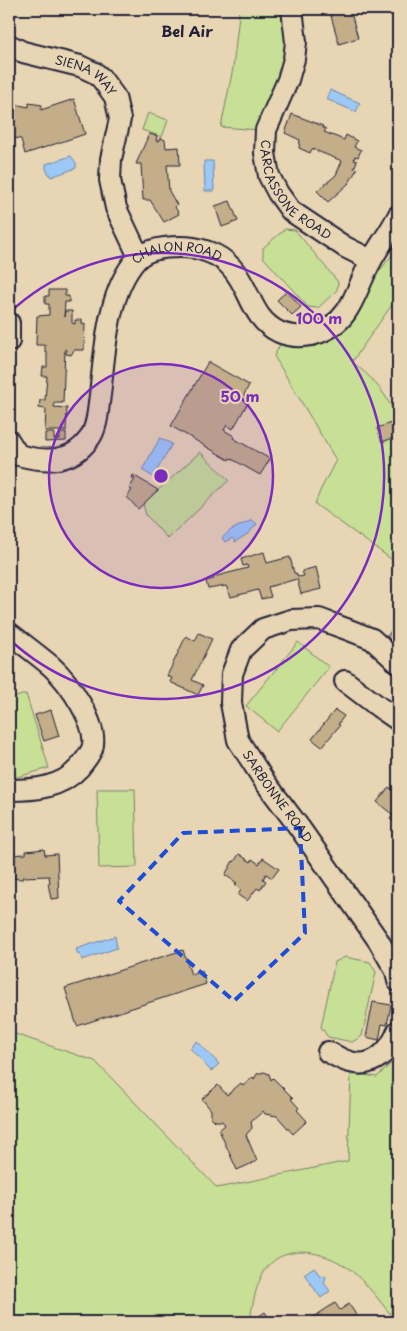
<svg xmlns="http://www.w3.org/2000/svg" width="407" height="1331" font-family="'Playpen Sans',sans-serif">
<rect width="100%" height="100%" fill="#e8d5b3"/>
<filter id="ink" filterUnits="userSpaceOnUse"><feTurbulence type="fractalNoise" baseFrequency=".02" numOctaves="2"/><feDisplacementMap in="SourceGraphic" scale="10" xChannelSelector="R" yChannelSelector="G"/><feConvolveMatrix kernelMatrix="1 2 1 2 8 2 1 2 1" color-interpolation-filters="sRGB"/></filter>
<g filter="url(#ink)">
<path fill="#c8e095" stroke="#758168" d="M238,9h50l-3,30 2,17 -27,74 -39,-3 12,-59 6,-53z
M148,113l20,7 -6,17 -20,-7z
M285,229l10,1 43,52 -1,8 -19,18 -10,-1 -45,-50v-9z
M398,247v49l-46,66c23,17 34,32 46,58v144l-83,-60 5,-13 16,-31 -62,-104 11,-21 29,7 52,-53z
M200,452l29,28 -61,59 -22,-24 -3,-11z
M298,642l31,25 -52,64 -31,-25z
M26,694l23,74 -39,11 -1,-5v-75z
M97,789h38l2,78 -38,1z
M345,957l25,5 6,10 -14,64 -10,6 -24,-5 -7,-10 14,-65z
M9,1032l86,29 122,127 131,-27 3,-88 26,4 21,-20v265c-5,-4 -10,-11 -15,-17 -9,-12 -20,-24 -31,-34 -21,-17 -59,-29 -82,-7 -12,12 -16,33 -19,50l6,8h-248z"/>
<path fill="#9cc8f6" stroke="#6b86ab" d="M330,90l30,13 -4,9 -30,-13z
M71,156l5,7v5l-25,9 -5,-8v-5z
M204,161h9l1,30h-9z
M160,438l12,6 -19,33 -11,-7z
M252,520l5,4 -8,9 -14,9 -2,-4 -8,4 -3,-4 9,-8z
M115,936l2,12 -35,12 -2,-6 -2,1 -2,-6z
M197,1041l22,23 -8,7 -21,-23z
M314,1267l6,9 2,-1 4,2 -2,6 6,8 -9,7 -17,-24z"/>
<path fill="#c3ae89" stroke="#22223b" d="M329,9h21l8,29 -19,6z
M74,99l11,35 -60,20 -4,-15 -12,-2v-34l20,4v-4l13,2 -1,5z
M292,114l31,12 -1,1 4,2 -2,3 20,8 2,-5 11,6 -3,6 7,3 -3,7 -3,-1 -1,4 3,1 -3,7 3,1 -8,14 -21,19 -11,-11 19,-16 6,-14 -30,-12 -2,4 -11,-5 1,-8 -15,-7z
M149,134l8,2 -1,5h3l2,-3 4,2 1,8 13,-1 1,18h-13l2,26 8,14 -2,2 4,7 -15,8 -14,-22h-7l-2,-36h-5z
M230,201l8,20 -16,6 -7,-21z
M49,290h16v6h4v6h-4l-1,15 1,-6h7v12l3,1v-4h7v4h3l-1,26h-10l-3,5 -5,-1v-4l-1,-1 -2,54h-9v4l13,1 -1,23h-21l1,-22 -7,-1 1,-8h5l2,-24h-5l1,-9h4v-15h-2v-7h-9l1,-29 12,-1v-11h-4v-8h4z
M287,291l14,16 -9,8 -15,-15z
M208,362l41,23 -5,10 6,4 -17,30 -6,-4 -3,5 10,6 -1,2 37,21 -10,16 -30,-17 -1,2 -58,-34z
M391,423l5,14 -14,5 -5,-14z
M45,433h9v6h6v-6h6v8l-21,1z
M133,475l25,15 -20,19 -11,-12 5,-7 -3,-1 6,-10 -3,-1z
M264,552l3,11 23,-6 4,16h2l2,4 6,-1 -2,-5 14,-4 5,22 -20,5 -4,-15 -29,8 3,10 -10,2 -3,-9 -27,7 -5,-11 -18,3 -2,-8 8,-2 -1,-2 35,-9 -1,-3 -4,1 -2,-7z
M398,620v26l-11,-9z
M199,633l13,6 -20,41 11,5 -5,10 -28,-13 2,-4 -5,-2 19,-40 9,5z
M51,710l8,26 -15,5 -9,-26z
M335,710l9,6 -6,8 2,1 -18,22 -10,-8z
M389,787l9,8v30l-8,-6 3,-4 -16,-13z
M44,849l1,6 12,-1 2,44 -8,1 -3,-16h2l-1,-7 -26,1v2l-13,-1 -1,4v-27l17,-1v-3z
M239,854l12,8 1,-3 7,5 4,-6 16,11 -7,9 -6,-4 -3,5 3,2 -6,9 -3,-2 -10,13 -9,-6 3,-5 -6,-5 2,-2 -12,-8 8,-14 1,1z
M183,950l8,25 11,-4 4,13 -129,42 -12,-38z
M373,1002l18,3 -4,20 -5,-1 -3,16 -13,-3z
M264,1072l5,2 2,6 2,-2 20,20 -2,1 8,9 -2,2 10,11 -14,13 -16,-18 -12,-2 -2,-3 -12,11 1,6 -6,7 11,26 -20,9 -18,-40 6,-5 -3,-4h-7l-4,-4v-7l-9,-11 16,-14 9,10 14,-12 2,3 10,-9 1,2 3,-5z
M335,1303l5,7 9,-6 11,17 4,-3 3,4h-61z
M265,1312l5,8 -3,2h-4l-4,-6z"/>
<g fill="none" stroke-linecap="round" stroke-linejoin="round">
<defs>
<g id="minor">
<path id="s1" d="M292,9l4,33 -2,17 -6,21 -22,50 -1,23 4,23 9,17 13,18 54,36 26,13"/>
<path id="s2" d="M9,45l14,7 57,14 15,7 6,5 14,19 5,22 -9,40 -1,21 6,28 23,49"/>
<path d="M9,323v18"/>
<path id="s3" d="M9,441l9,14c27,7 53,9 71,-16 9,-12 9,-31 11,-44 5,-43 7,-103 37,-136 10,-10 30,-12 43,-12 18,0 39,6 51,20 20,21 19,51 48,65 11,5 22,5 33,3 14,-4 26,-11 34,-23 10,-14 16,-35 25,-51 8,-15 19,-29 27,-45"/>
<path d="M9,633c14,11 29,22 42,33 17,15 49,60 41,83 -3,7 -8,13 -13,19 -18,20 -45,22 -70,22"/>
<path id="s4" d="M398,663l-26,-24 -23,-9 -30,-11 -28,1 -28,9 -22,21 -9,24 -1,29 7,37 27,42 34,45 79,113 18,31 2,10"/>
<path d="M345,681l34,26 19,13"/>
<path d="M328,1052c7,3 14,8 22,10 23,7 40,-11 48,-31"/>
</g>
</defs>
<use href="#minor" stroke="#22223b" stroke-width="24"/>
<use href="#minor" stroke="#e8d5b3" stroke-width="20"/>
</g>
</g>
<path fill="none" stroke="#1d4ed8" stroke-width="4" stroke-dasharray="10 6" stroke-linejoin="round" d="M300,828l5,105 -71,68 -115,-100 64,-68z"/>
<circle cx="161" cy="476" r="112" fill="#7b2cbf" fill-opacity=".12"/>
<g fill="none" stroke="#7b2cbf" stroke-width="2.5">
<circle cx="161" cy="476" r="112"/>
<path d="M9 313A223 223 0 1 1 9 639"/>
</g>
<g text-anchor="middle" stroke-width="4" stroke-linejoin="round" paint-order="stroke">
<g font-size="12" fill="#22223b" stroke="#e8d5b3">
<text dy="4" stroke="none"><textPath href="#s2" startOffset="84">SIENA WAY</textPath></text>
<text dy="4" stroke="none"><textPath href="#s1" startOffset="199">CARCASSONE ROAD</textPath></text>
<text dy="4" stroke="none"><textPath href="#s3" startOffset="326">CHALON ROAD</textPath></text>
<text dy="4" stroke="none"><textPath href="#s4" startOffset="341">SARBONNE ROAD</textPath></text>
</g>
<g font-size="15" font-weight="bold" fill="#22223b" stroke="#e8d5b3">
<text x="187" y="37">Bel Air</text>
</g>
</g>
<circle cx="161" cy="476" r="8" fill="#7b2cbf" stroke="#e8d5b3" stroke-width="2.5"/>
<g font-size="15" text-anchor="middle" font-weight="bold" fill="#7b2cbf" stroke="#e8d5b3" stroke-width="4" stroke-linejoin="round" paint-order="stroke">
<text x="319" y="324">100 m</text>
<text x="240" y="402">50 m</text>
</g>
<rect width="407" height="1331" fill="none" stroke="#e8d5b3" stroke-width="30"/>
<rect x="15" y="15" width="377" height="1301" fill="none" stroke="#22223b" stroke-width="2" filter="url(#ink)"/>
</svg>
